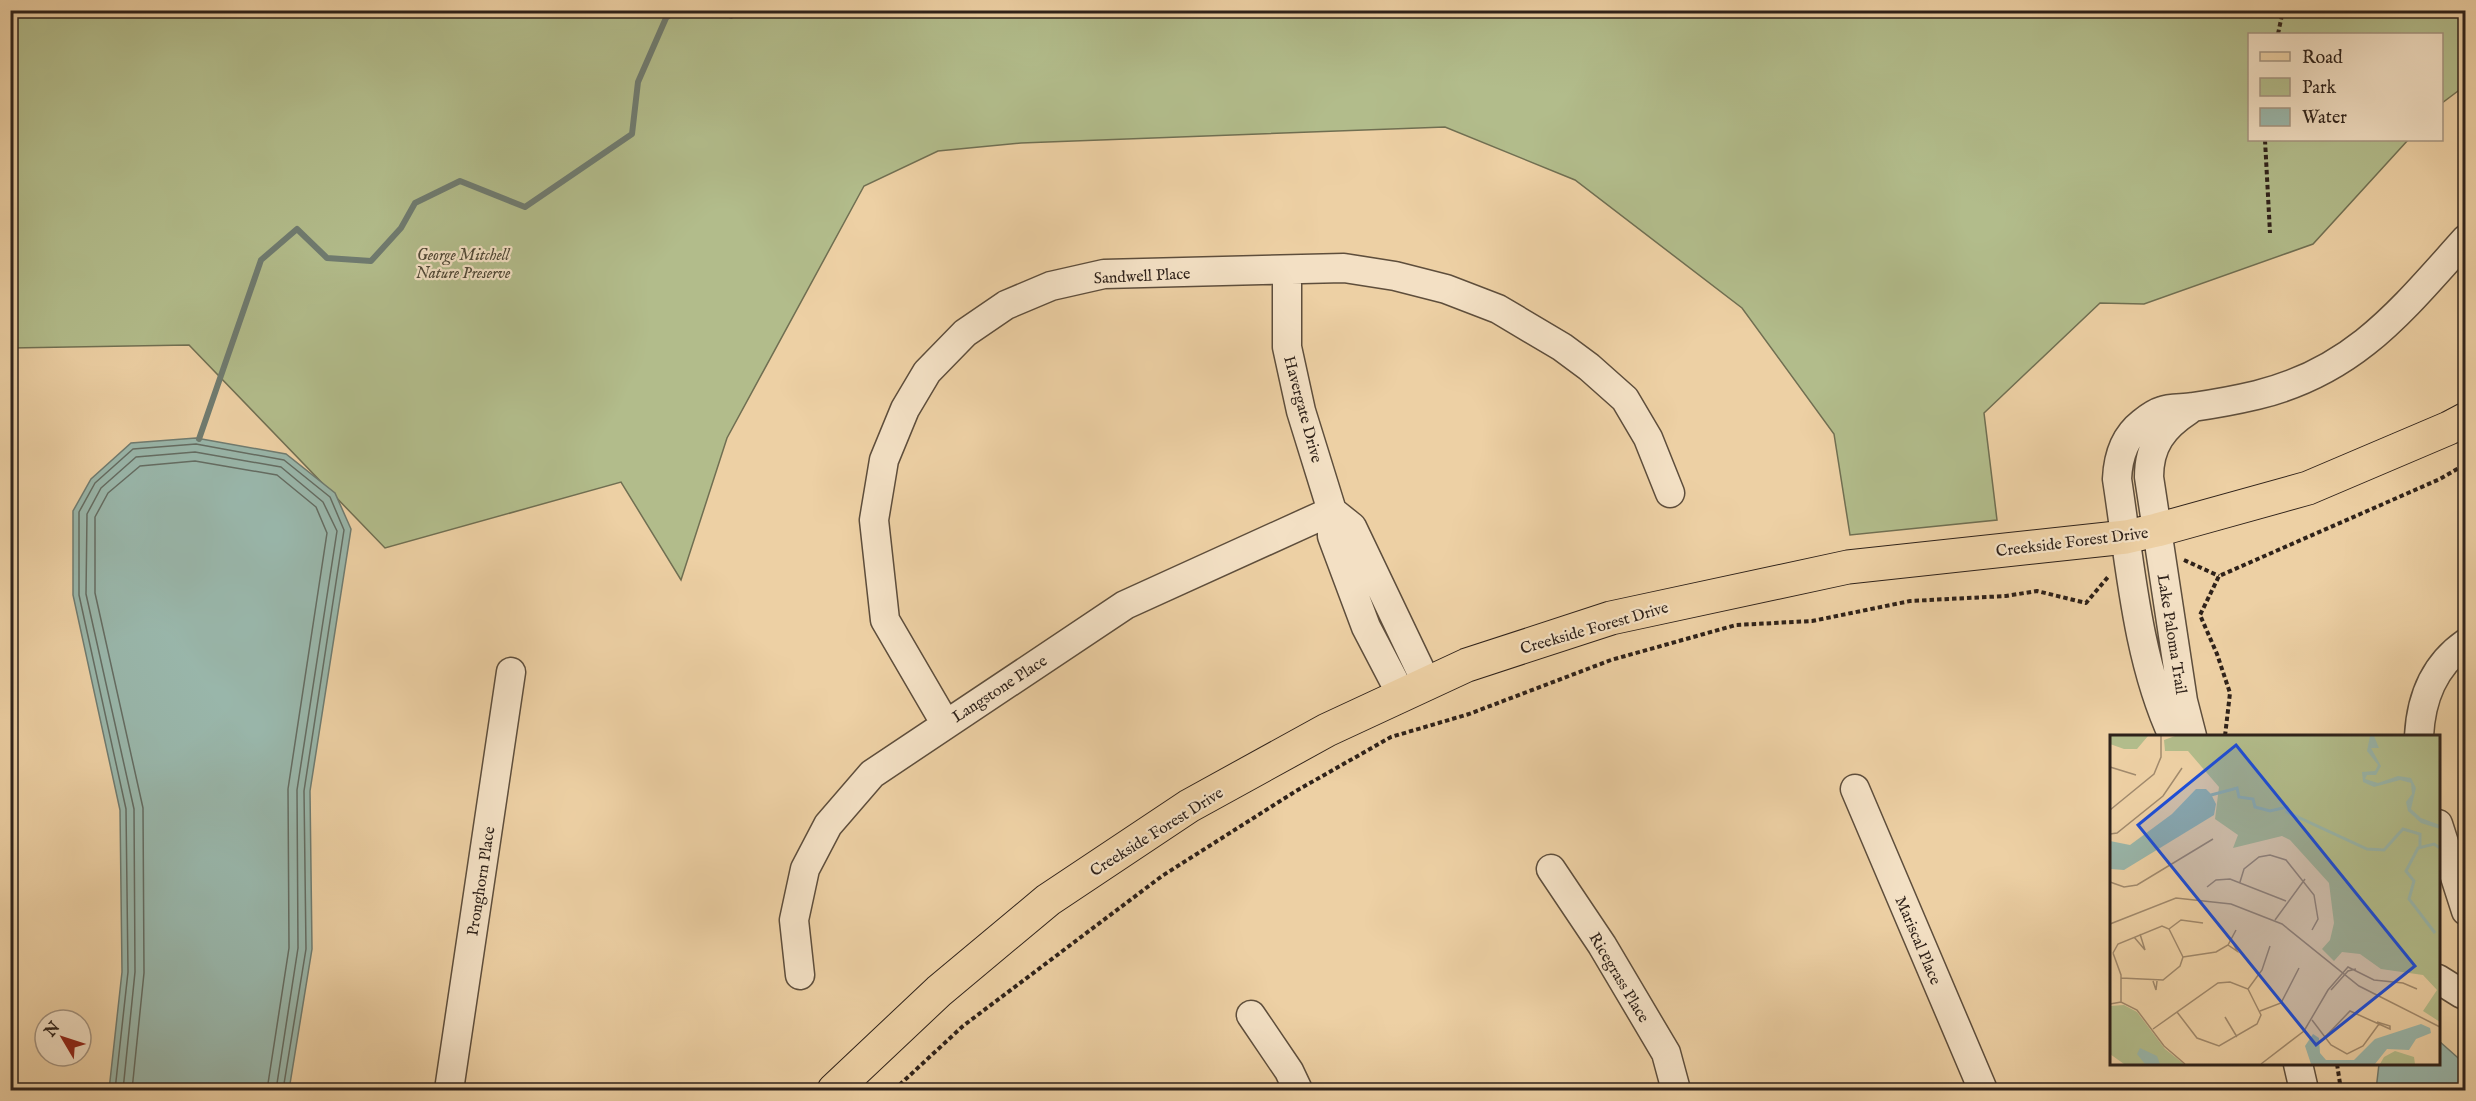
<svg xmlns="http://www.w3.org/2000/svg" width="2476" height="1101" font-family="'IM FELL English',serif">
<rect width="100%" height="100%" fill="#edd0a4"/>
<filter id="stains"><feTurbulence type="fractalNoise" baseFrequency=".00333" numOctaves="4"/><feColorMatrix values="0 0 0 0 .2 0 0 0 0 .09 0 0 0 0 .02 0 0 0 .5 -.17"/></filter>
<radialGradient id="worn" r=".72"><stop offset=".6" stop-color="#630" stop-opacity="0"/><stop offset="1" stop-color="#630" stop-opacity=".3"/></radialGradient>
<path fill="#b2bc8b" stroke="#706f52" stroke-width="1.5" d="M2465,10l1,75 -24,18v-69h-192v106h158l-95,104 -169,60 -44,-1 -116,110 13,107 -147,15 -16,-101 -92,-126 -167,-128 -130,-53 -424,16 -83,8 -74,35 -137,252 -46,142 -60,-98 -236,66 -196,-203 -178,3 -1,-337z"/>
<path fill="#99b6aa" stroke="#6f7b70" stroke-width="1.5" d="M196,438l90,16 49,39 16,36 -41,262 2,158 -23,141h-180l13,-118 -2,-162 -47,-215v-84l18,-32 40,-36z
M2439,1041l26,23v26h-89l3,-26h59z"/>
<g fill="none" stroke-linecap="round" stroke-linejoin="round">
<path stroke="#646c62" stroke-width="1.5" d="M115,1090l13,-118 -2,-163 -47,-214v-83l16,-29 38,-34 63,-5 88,16 46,37 14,33 -40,261 2,158 -23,141
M123,1090l12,-118 -1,-163 -48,-215 1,-80 14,-26 35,-31 59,-5 86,15 42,35 14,29 -40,259 1,158 -22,142
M132,1090l12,-117 -1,-165 -48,-215v-76l13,-24 32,-27 55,-5 82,14 39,32 11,26 -39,256 1,159 -22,142"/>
<path stroke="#6f7b70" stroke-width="6" d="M725,10l6,6 10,-6
M199,439l62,-179 36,-31 30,29 44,3 30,-33 14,-25 45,-22 65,26 107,-73 6,-52 28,-64 10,-8"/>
<defs>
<path id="minor" d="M1287,270v77l14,64 31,100v25l34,91 36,69
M2189,410c-26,17 -40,35 -40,67l34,224 9,35
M1332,511l20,16 75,157
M945,723l-60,-103 -11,-100 10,-60 21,-51 22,-37 38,-39 41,-28 45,-19 53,-12 240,-6 51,8 51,13 52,20 64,38 27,20 36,32 23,39 22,55
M2173,736c-36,-77 -43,-173 -56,-257 1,-22 7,-42 25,-56 5,-4 13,-10 20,-12 9,-4 21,-2 31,-4 21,-3 43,-7 64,-12 98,-24 144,-84 209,-156
M2419,736c2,-37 14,-70 47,-93
M1855,789l128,301
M2438,824l28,87
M1551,869l51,76 64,108 10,37
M800,975l-6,-55 11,-51 23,-44 44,-51 253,-169 207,-94
M2438,979l24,15
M1251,1015l38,56 9,19
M2298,1064l6,26
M449,1090l62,-418"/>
<path id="major" d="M834,1090l105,-99 109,-91 141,-94 138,-76 140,-65 144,-47 237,-51 278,-30 31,-7 151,-42 141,-60 17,-9"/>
</defs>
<use href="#minor" stroke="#5e4e3c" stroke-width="31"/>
<use href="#major" stroke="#2f221a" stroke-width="35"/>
<path stroke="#2f221a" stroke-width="4" stroke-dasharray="4.5 3" stroke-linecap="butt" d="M2278,34l5,-24
M2265,140l5,93
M2184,560l35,16
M2225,736l5,-43 -13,-39 -17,-39 19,-39 221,-97 26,-15
M2337,1064l4,26
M894,1090l69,-64 199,-150 134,-85 95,-54 78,-23 142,-54 125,-35 76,-4 98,-20 96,-5 31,-5 49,12 22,-26"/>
<use href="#minor" stroke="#f3e0c4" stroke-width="28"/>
<use href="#major" stroke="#edd0a4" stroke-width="33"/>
</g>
<g text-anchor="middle" stroke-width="4.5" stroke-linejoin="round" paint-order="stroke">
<g font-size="16" font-style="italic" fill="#504836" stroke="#f3e0c4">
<text x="463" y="260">George Mitchell<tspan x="463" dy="18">Nature Preserve</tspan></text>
</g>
<g font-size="16" fill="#2f221a" stroke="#f3e0c4">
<text transform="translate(1142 275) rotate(-3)" y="6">Sandwell Place</text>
<text transform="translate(1304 409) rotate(75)" y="6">Havergate Drive</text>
<text transform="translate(2072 541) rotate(-7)" y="6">Creekside Forest Drive</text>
<text transform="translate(1594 627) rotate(-16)" y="6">Creekside Forest Drive</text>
<text transform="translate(2173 634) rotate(81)" y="6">Lake Paloma Trail</text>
<text transform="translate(999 688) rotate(-33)" y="6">Langstone Place</text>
<text transform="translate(1156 831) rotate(-32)" y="6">Creekside Forest Drive</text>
<text transform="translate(480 881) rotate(-81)" y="6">Pronghorn Place</text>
<text transform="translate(1919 940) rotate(67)" y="6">Mariscal Place</text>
<text transform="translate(1620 977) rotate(59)" y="6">Ricegrass Place</text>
</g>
</g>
<g transform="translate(2110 735)">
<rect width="330" height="330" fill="#edd0a4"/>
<path d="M0,1h38l-11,13h-13l-14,-5zM65,1h265v286l-17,-11 14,-21 -14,-15 -42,-6 -21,-15 -18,-2 -8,9 -12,-12 8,-9 4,-17 -5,-40 -39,-43 -8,-4 -49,12 5,-13 -23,-16 4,-32 -31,-36h-23l-1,-11zM14,270l13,7 28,37 19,15h-60l-14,-10v-48zM285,316l19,6 1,7h-35l4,-7z" fill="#b2bc8b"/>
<path d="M260,1h4l5,12h-8l10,18 -5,9h-9l-2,4 13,4 20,-7 13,2 5,10 -5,21 10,9 19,7v4l-19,-6 -13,-12 -2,-9 6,-8 -1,-11 -11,-3 -26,7 -11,-5 -1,-10 13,-1 3,-6 -11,-14zM86,54h10l5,5 5,10 -2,11 -90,55 -13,-1 -1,-28 20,4 42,-31zM311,289l9,4 1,5 -15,6 -7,11 -22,-1 -12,15h-64l-6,-18 8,-12 6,4 1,15 6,7h28l21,-21zM30,313l17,8 3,8h-15l-8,-10z" fill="#99b6aa"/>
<path fill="none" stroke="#99b6aa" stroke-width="3" d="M101,60l26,-7 2,9 14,2 2,8 15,4 17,-4v5l80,37 17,1 19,-21 17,5v13M325,198l-26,-34 5,-18 -8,-10 12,-23 16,-4 6,4"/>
<path fill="none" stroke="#a18a6d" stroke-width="1.5" d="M0,32l26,8M0,75l44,-36 7,-17v-21M0,99l7,-1 46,-37 19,-28M0,147l14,5 13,-2 76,-46M130,147l4,-13 15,-12 11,-2 16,5 28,35 4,24 -6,11M97,152l9,-7 14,-1 56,22M165,185l30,-41M0,189l66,-26 55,6 51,20 77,62 81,41M59,194l12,-9 22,3M24,202l11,13 -5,-16M118,210l9,6 -5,-10M3,218l5,-9 44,-18 7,3 14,28M3,218l8,22v27M73,222l33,-5 12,-7 8,-15M11,243l42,2 17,-14 3,-9M43,246l3,9 1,-9M138,254l14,-19 8,-24M221,255l17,-19 8,-2M0,269l11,-2 16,8 27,36 21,18M150,276l21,-8 18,-35M115,282l12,20M202,285l19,25 16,9 16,-8 16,-22M43,294l65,-46 12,-1 18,7 13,26 -4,9 -38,22 -22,-8 -20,-26M215,302l25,-26 40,18v-3l-13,-4M151,329l43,-33 24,-41 20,-23 26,13 29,3 14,6"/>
<path fill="#1d4ed8" fill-opacity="0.15" stroke="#1d4ed8" stroke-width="3" d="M126,10l179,221 -99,79 -178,-220z"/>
<rect width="330" height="330" fill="none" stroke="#2f221a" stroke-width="3"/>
</g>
<rect width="2476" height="1101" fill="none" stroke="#edd0a4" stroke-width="36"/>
<rect x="12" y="12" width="2452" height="1077" fill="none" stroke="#2f221a" stroke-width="3"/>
<rect x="18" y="18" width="2440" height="1065" fill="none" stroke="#2f221a" stroke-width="1.5"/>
<rect x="2248" y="33" width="195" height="108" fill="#f3e0c4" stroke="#a59480" stroke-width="1.5"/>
<rect x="2260" y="52" width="30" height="9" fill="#edd0a4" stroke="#a59480" stroke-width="1.5"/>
<text x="2302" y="63" font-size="18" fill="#2f221a">Road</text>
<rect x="2260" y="78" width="30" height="18" fill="#b2bc8b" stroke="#a59480" stroke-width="1.5"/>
<text x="2302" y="93" font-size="18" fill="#2f221a">Park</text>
<rect x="2260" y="108" width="30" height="18" fill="#99b6aa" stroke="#a59480" stroke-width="1.5"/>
<text x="2302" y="123" font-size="18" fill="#2f221a">Water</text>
<g transform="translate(63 1038) rotate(309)"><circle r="28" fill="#f3e0c4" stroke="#a59480" stroke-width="1.5"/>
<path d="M0-4.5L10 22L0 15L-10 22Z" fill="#8f2418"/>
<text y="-9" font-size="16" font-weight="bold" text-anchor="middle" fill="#2f221a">N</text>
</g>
<rect width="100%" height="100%" filter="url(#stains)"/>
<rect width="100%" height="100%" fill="url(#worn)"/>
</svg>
